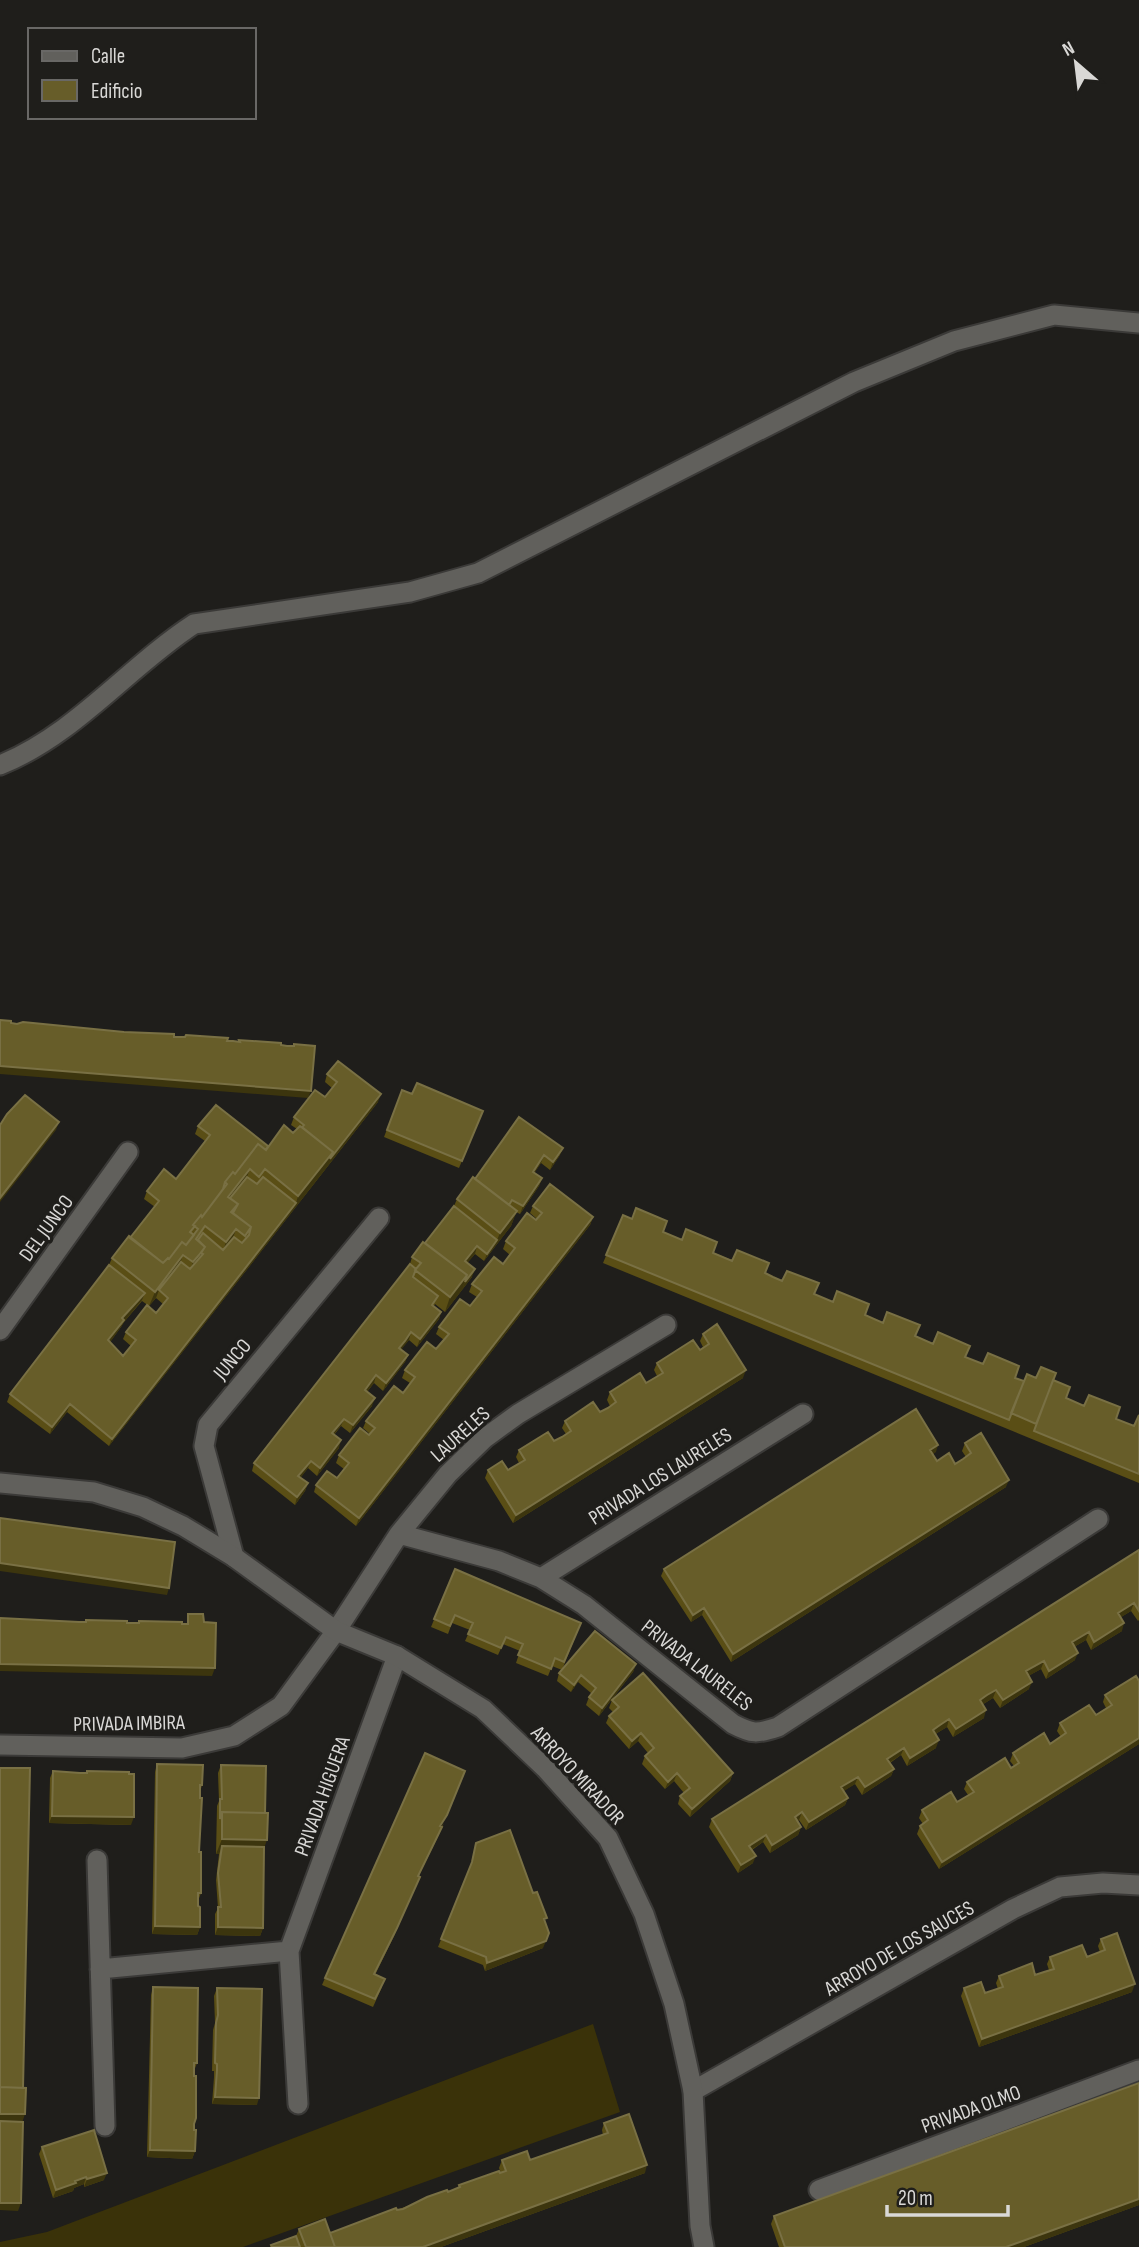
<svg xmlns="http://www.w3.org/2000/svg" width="1139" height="2247" font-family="'Sofia Sans Condensed',sans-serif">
<rect width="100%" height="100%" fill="#1f1e1b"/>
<path fill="#3a3209" d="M593,2024l27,88 -377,135h-243v-5l47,-10z"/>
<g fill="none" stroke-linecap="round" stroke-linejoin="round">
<defs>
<path id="minor" d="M0,765c75,-30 128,-98 194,-141l216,-32 68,-19 376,-191 100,-41 100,-26 85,8
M0,1330l128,-178
M399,1534l100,27 42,17 43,27 149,119c19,10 24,10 45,3l320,-208
M234,1557l-30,-111 4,-21 171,-207
M541,1578l262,-164
M0,1745l182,3 52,-12 47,-30 55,-75 63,-97 49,-60 37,-36 33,-24 148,-89
M97,1860l8,266
M100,1969l189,-18
M693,2091l320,-182 47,-22 43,-4 36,2
M298,2104l-9,-153 108,-295
M819,2190l320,-120"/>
<path id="tertiary" d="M0,1483l94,9 49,15 40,19 51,31 102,74 61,25 86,53 62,59 63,70 36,76 30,90 19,87 7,135 4,21"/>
</defs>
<use href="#minor" stroke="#3b3a38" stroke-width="23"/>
<use href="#tertiary" stroke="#3b3a38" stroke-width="23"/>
<use href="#minor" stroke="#61605c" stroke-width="19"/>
<use href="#tertiary" stroke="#61605c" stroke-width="19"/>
</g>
<path fill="#5a4e15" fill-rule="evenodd" d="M327,1074l51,28 -269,344 -42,-34 -17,22 -43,-32 3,-8 99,-129 3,-7 18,-20 25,-31 -11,-8 3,-8 29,-12 29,-38 -10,-7 3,-8 70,20 25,-13 4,-4 -6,-4 3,-8 31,-20 7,-9 -7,-6zM156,1298l7,6 -7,9 -30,19 -3,7 8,7 -8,10 -13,-14 11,-15 3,-5 18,-21 7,5z
M402,1090l78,28 -21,50 -75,-31z
M519,1117l41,38 -10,15 -9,-7 -7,10 8,5 -3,8 -19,28 -4,-2 -5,14 -27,35 -9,-7 -8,9 5,14 -27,35 -10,-8 -1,2 7,6 -2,7 -22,28 -8,-7 -8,9 7,6 -3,7 -22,29 -9,-8 -7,9 5,14 -22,27 -9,-7 -7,9 5,13 -22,28 -9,-8 -8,10 8,5 -3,8 -10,14 -43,-34 2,-8 156,-199 2,-7 13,-14 29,-37 3,-7 18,-20z
M533,1206l60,11 -3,8 -234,301 -42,-34 2,-7 21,-7 7,-9 -8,-6 3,-8 30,-20 1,-1 -7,-6 3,-7 37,-28 7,-10 -8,-5 3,-8 31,-21 8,-9 -8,-6 3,-7 31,-21 7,-9 -8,-5 3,-8 31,-20 7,-9 -7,-6 3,-8 30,-21 1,-1 -7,-6z
M623,1215l401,166 12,-3 17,2 13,18 50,21 18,7 5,-11v68l-536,-220z
M703,1334l40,44 -230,145 -28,-45 3,-8h20l11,-7 -3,-6 3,-7 35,-9 12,-7 -4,-6 3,-7 35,-9 10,-6 -3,-6 3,-8 36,-9 11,-7 -3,-6 3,-7 43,-13 3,-3 -3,-6z
M965,1443l41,44 -275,175 -29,-47 -11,7 -30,-46 3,-7 272,-117 -3,2 4,7 18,3 11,-7 -4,-6z
M1139,1550v70l-1,1 -7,-10 -10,6 1,14 -31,19 -5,-10 -12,7 1,13 -29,19 -5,-10 -13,7 1,13 -29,19 -7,-10 -8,5 -2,1 1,14 -31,19 -6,-10 -10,6 -1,1v14l-29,18 -6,-11 -11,8 4,6 -3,7 -29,19 -7,-11 -12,7 5,7 -3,7 -39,25 -7,-10 -2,1 4,6 -3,8 -28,18 -7,-11 -11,8 1,13 -15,10 -29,-46 3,-8z
M455,1569l126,54 -19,47 -10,-4 -4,10 -32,-13 4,-12 -17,-7 -5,11 -33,-14 5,-11 -18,-7 -4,11 -17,-7z
M636,1664l-3,8 -34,44 -13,-11 3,-8 2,-4 -13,-11 -7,10 -14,-11 2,-8z
M1139,1681v63l-200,125 -22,-35 3,-8 3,-2 -4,-6 3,-8 35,-8 11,-7 -4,-6 3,-7 44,-14 3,-2 -4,-5 3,-8 37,-9 11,-7 -4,-6 3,-8 36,-8 10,-7 -3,-6 2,-7z
M612,1700l121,73 -3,8 -40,36 -12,-13 2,-8 4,-3 -10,-12 -9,8 -23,-25 3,-8 3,-3 -10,-12 -9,8 -23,-26 3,-7 4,-4 -4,-4z
M157,1764l45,21 -2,7 -1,60 2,41 -3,8 2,26 -3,8 -45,-1 3,-162z
M221,1765l43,82 -1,81 -3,8 -45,-1v-21l3,-6 -2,-28 3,-26h-3l1,-48 2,-5 -1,-28z
M53,1771l33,2 1,-2 44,54 -82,-2 1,-45z
M444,1823l-26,53 -1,8 -23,52 -19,39 7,12 -9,20 -51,-22 3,-7z
M476,1843l69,80 -2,25 -58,23 -2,-6 -45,-18 32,-79z
M1101,1939l31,53 -153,55 -18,-51 3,-8 21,5 13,-4 -2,-6 3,-7 36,-1 14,-5 -2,-6 3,-7h37l13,-5 -2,-6z
M153,1987l44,76 -3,8v53l1,27 -3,8 -45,-2 4,-162z
M217,1988l40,117 -45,-1 2,-27v-6h-2l1,-41 2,-7 -1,-27z
M1139,2083v122l-115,42h-245l-8,-23 3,-8z
M604,2123l41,50 -204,74h-171l1,-2 25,-9 3,-7 31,4 118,-41 10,-4 1,-3 42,-12 -2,-5 3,-8h28l73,-25 -1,-5z
M42,2147l62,33 -20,7v-3l-10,4 -1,3 -20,7 -14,-44z"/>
<path fill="#3c350e" d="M0,1066l311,25 -3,7 -308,-24z
M381,1094l-3,8 -269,344 3,-7 184,-236 2,-7 35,-44z
M59,1122l-3,8 -56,72v-4z
M563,1148l-3,7 -10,15 3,-8z
M544,1155l-3,8 -11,17 3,-8z
M250,1169l-6,15 -18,20 2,-7z
M542,1178l-3,8 -19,28 3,-8z
M517,1211l-6,15 -27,35 3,-7 10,-14 3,-7z
M593,1217l-3,8 -234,301 3,-8z
M236,1229l-5,15 -10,13 5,-15z
M477,1246l-2,8 -13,15 3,-8z
M205,1247l-5,15 -12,15 5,-15z
M183,1255l-5,14 -19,21 -3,8 -7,8 6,-14z
M475,1269l-3,8 -10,13 3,-8z
M467,1275l-5,15 -17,22 5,-15z
M145,1293l-3,7 -18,22 -3,5 -15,21 2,-8 14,-22z
M441,1312l-2,7 -22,28 3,-8z
M411,1332l-2,8 -13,16 3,-8z
M408,1355l-3,7 -22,29 3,-8z
M746,1370l-3,8 -230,145 3,-8z
M376,1375l-2,8 -12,15 3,-8z
M375,1398l-3,8 -22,27 3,-8z
M70,1404l-3,8 -17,22 2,-7z
M344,1419l-3,7 -12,14 3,-7z
M341,1440l-2,8 -22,28 3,-8z
M938,1445l-2,7 -9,5 3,-7z
M311,1461l-3,7 -12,16 2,-8z
M1009,1480l-3,7 -275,175 2,-8z
M308,1483l-3,8 -10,14 2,-8z
M0,1563l169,25 -2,7 -167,-24z
M1134,1603l-3,8 -16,10 3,-8z
M704,1608l-2,7 -11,7 2,-7z
M1124,1623l-2,8 -31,19 3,-8z
M1089,1632l-3,8 -17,10 3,-8z
M1078,1653l-3,7 -29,19 3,-8z
M1044,1661l-3,8 -18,10 3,-8z
M0,1664l215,4 -3,8 -212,-5z
M636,1664l-3,8 -34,44 3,-8z
M581,1675l-3,7 -7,10 3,-7z
M1032,1682l-3,7 -29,19 3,-8z
M996,1690l-3,8 -16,10 3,-8z
M986,1710l-2,8 -31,19 3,-8z
M949,1719l-2,8 -17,10 3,-7z
M641,1733l-3,8 -9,8 3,-8z
M1139,1738v6l-200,125 3,-7z
M939,1740l-3,8 -29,18 3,-8z
M904,1748l-3,7 -17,11 3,-7z
M894,1769l-3,7 -29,19 3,-8z
M677,1773l-3,8 -9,8 3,-7z
M733,1773l-3,8 -40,36 2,-8z
M858,1777l-3,7 -17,11 3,-8z
M848,1798l-3,7 -39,25 3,-8z
M802,1812l-3,8 -7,5 3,-8z
M52,1816l82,1 -3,8 -82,-2z
M442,1827l-3,8 -24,49 5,-14z
M801,1827l-3,8 -28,18 2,-8z
M766,1835l-3,7 -17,11 3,-7z
M222,1839l45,1 -5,14 -40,-8 -3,8h-3z
M756,1856l-3,7 -15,10 3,-8z
M420,1877l-26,59 -23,46 3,-8z
M155,1926l45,1 -3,8 -45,-1z
M218,1927l45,1 -3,8 -45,-1z
M546,1941l-3,7 -58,23 2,-8z
M1135,1984l-3,8 -153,55 3,-8z
M215,2097l44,1 -2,7 -45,-1z
M0,2114h25l-5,15h-20z
M150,2150l45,1 -3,8 -45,-2z
M647,2165l-2,8 -204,74h-18z
M107,2173l-3,7 -20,7 3,-8z
M86,2177l-2,7 -10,4 -1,3 -20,7 3,-8 19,-9z
M1139,2199v6l-115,42h-18z
M0,2203h21l-3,8 -18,-1z"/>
<path fill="#675d29" stroke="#797044" stroke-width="2" d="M0,1020l11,1v2l6,1 6,-2 101,10 50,2v3h11l1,-2 42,3 -1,3h6l7,1 -1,-2 42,3v2l6,1h7v-2l21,2 -4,45 -311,-25z
M338,1061l43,33 -51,65 3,-7 -31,-25 2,-2 -10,-8 21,-27 10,7 12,-15 -10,-8z
M417,1083l66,28 -21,50 -75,-31 15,-40 10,4z
M25,1095l34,27 -59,76v-73l7,-11z
M216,1105l52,41 -2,4 -8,-6 -23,30 -2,-2 -8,10 -2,7 -21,28 -1,-2 -8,10 2,1 -5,6 4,3 -8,10 -4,-3 -13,17 -1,-1 -5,5 -33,-25 29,-37 -12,-10 17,-22 12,10 34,-44 -12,-9z
M519,1117l44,31 -10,14 -9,-7 -11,17 9,6 -19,28 -11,-6 -3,5 -34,-26z
M284,1125l9,8 7,-7 33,26 -35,44 -33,-27 -6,8 -9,-8 -22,28 10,7 -7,8 20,15 -6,9 -9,-7 -10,13 -21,-16 -9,13 9,8 -6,8 -6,7 -10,-7 -28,37 -43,-34 17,-22 34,27 5,-5 1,1 13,-17 4,3 12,-16 -5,-4 8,-10 1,2 25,-33 -2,-2 8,-10 2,2 23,-30 8,6z
M247,1177l10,7 6,-7 33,26 -184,236 -42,-35 -18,23 -42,-33 99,-129 36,28 -23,25 2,2 -16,20 15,16 13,-16 -10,-8 21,-27 9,8 12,-15 -9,-8 22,-28 9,7 13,-15 -2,-1 4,-6 -7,-7 5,-7 20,17 11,-13 8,6 7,-8 2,-8 -18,-14 5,-9 -8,-6z
M473,1177l44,34 -17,22 -43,-34z
M550,1184l43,33 -234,301 -43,-33 11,-14 10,7 12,-15 -10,-8 21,-27 9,7 6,-7 -9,-7 28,-35 9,7 12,-16 -10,-7 22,-28 9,7 6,-7 7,-8 -10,-7 21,-28 10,7 12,-15 -10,-7 22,-27 9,7 12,-16 -9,-7 21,-28 9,7 6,-7 -9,-7z
M454,1206l43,34 -10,14 -10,-8 -12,15 10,8 -10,13 2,-7 -42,-32z
M636,1208l31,13 -4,11 19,8 4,-11 31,13 -4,11 19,8 5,-11 32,13 -4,10 8,4 9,4 5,-10 32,12 -5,11 19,8 4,-11 32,13 -4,11 18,8 4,-11 33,13 -5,11 18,8 5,-12 32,14 -5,11 18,7 5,-11 31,13 -4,12 9,3 -15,39 -403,-165 17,-40 9,4z
M423,1242l44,33 -17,22 -35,-27 6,-7 -9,-6z
M410,1264l6,5 -3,8 25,19 -6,9 9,7 -21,27 -9,-7 -6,9 -6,7 9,7 -22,28 -10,-8 -11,15 10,8 -22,27 -9,-6 -12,14 9,7 -21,28 -9,-7 -13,15 10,7 -11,14 -43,-34z
M717,1324l29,46 -230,145 -28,-45 14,-9 6,9 17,-10 -6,-10 29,-18 6,9 8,-4 9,-6 -6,-10 28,-19 7,10 8,-4 8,-6 -6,-10 30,-19 6,10 17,-10 -6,-10 36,-23 7,10 9,-6 -6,-10z
M1041,1367l15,6 -20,51 -25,-11 16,-39 9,4z
M1053,1380l17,7 -4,11 18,8 5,-11 31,12 -4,12 18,7 5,-11v59l-105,-43z
M916,1409l22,36 -8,5 7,11 12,-8 6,11 8,-5 8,-6 -6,-10 16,-10 28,47 -276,174 -29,-46 -11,7 -29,-46z
M0,1518l175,24 -6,46 -169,-25z
M1139,1550v61l-5,-8 -16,10 6,10 -30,19 -5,-10 -17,10 6,11 -29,18 -5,-10 -18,10 6,11 -29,18 -7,-10 -9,5 -7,5 6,10 -30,19 -7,-10 -9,6 -7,5 6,10 -29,18 -6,-10 -17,11 7,10 -29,18 -7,-10 -17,10 7,11 -39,24 -7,-10 -7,5 6,10 -29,18 -6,-10 -17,11 7,10 -15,9 -29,-46z
M455,1569l126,54 -17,39 -9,-4 -4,11 -33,-14 5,-11 -17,-7 -5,11 -33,-14 5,-11 -18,-8 -5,11 -16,-7z
M188,1614h15l1,8 12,1 -1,45 -215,-4v-46l79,4h7v-2l41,1v2h12v-2l43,1v2h6z
M595,1631l41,33 -34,44 -13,-11 7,-9 -15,-13 -7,10 -15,-12z
M643,1673l90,100 -41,36 -12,-13 10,-8 -13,-15 -9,9 -23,-26 9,-8 -13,-15 -9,8 -23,-25 10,-9 -7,-7z
M1136,1676l3,5v57l-197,124 -22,-36 8,-6 -6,-10 29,-18 6,10 17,-10 -7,-10 38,-24 6,10 8,-5 -6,-10 31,-20 6,11 16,-11 -6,-10 29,-18 7,10 16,-10 -7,-10z
M425,1753l40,18 -18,44 -7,11 2,1 -24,49 2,1 -23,51 -23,46 11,5 -10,20 -50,-21z
M157,1764l46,1 -1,20h-2v13h2l-3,54h2v41h-3v13l2,1v20l-45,-1z
M221,1765l45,1 -1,47 -43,-1 -2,7v-20h2z
M0,1768h30l-7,320 -23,-1z
M53,1771l27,2h7v-2l42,1v2h5v43l-82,-1z
M222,1812l46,1 -1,27 -45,-1z
M510,1830l23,63 4,-1 10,26 -3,1 5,14 -3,8 -59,22 -1,-6 -45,-18 31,-77 4,-19z
M222,1846l42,1 -1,81 -45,-1v-20h3l-3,-34z
M1117,1933l18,51 -153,55 -18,-51 17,-6 4,11 18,-6 -4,-11 33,-13 3,12 9,-3 10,-3 -4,-12 32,-12 5,12 18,-7 -4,-11z
M153,1987l45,1 -1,75h-3v13h2v42l-2,6v6h2l-1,21 -45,-1z
M217,1988l45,1 -3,109 -44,-1 2,-27v-6l-2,-1 1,-40 2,-8z
M1139,2083v116l-133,48h-221l-11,-31z
M0,2087l26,1 -1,26h-25z
M629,2114l18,51 -224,82h-88l-5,-14 66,-25 1,2 6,-1 24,-12 20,-7 1,2 12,-5 -1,-2 40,-14 1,2 6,-2 -4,-11 25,-9 3,9 78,-27 -4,-10z
M0,2121l23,1 -2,81h-21z
M94,2130l13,43 -20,6 -1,-2 -11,4 1,2 -20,7 -14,-43z
M325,2219l10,28h-29l-7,-18z
M296,2236l4,11h-28l-1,-2z"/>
<g text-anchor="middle" stroke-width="7" stroke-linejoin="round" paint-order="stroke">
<g font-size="21" fill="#d9d8d6" stroke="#1f1e1b">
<text transform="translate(46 1228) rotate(-54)" y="7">DEL JUNCO</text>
<text transform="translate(232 1359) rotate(-50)" y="7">JUNCO</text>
<text transform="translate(460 1434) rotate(-42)" y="7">LAURELES</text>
<text transform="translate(660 1476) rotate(-32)" y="7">PRIVADA LOS LAURELES</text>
<text transform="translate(697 1665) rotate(38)" y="7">PRIVADA LAURELES</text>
<text transform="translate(129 1723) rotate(-1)" y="7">PRIVADA IMBIRA</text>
<text transform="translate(578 1775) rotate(47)" y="7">ARROYO MIRADOR</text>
<text transform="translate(322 1796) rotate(-70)" y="7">PRIVADA HIGUERA</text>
<text transform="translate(899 1948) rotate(-30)" y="7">ARROYO DE LOS SAUCES</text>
<text transform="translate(971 2109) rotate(-20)" y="7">PRIVADA OLMO</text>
</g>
</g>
<rect x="28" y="28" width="228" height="91" fill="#1f1e1b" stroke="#696866" stroke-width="2"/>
<rect x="42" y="51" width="35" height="10" fill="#61605c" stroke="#696866" stroke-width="2"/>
<text x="91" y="63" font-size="21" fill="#d9d8d6">Calle</text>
<rect x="42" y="80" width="35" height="21" fill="#675d29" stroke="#696866" stroke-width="2"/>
<text x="91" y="98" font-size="21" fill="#d9d8d6">Edificio</text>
<g transform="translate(1076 63) rotate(332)" stroke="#1f1e1b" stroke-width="5" paint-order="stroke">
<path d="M0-5L12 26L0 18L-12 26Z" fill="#d9d8d6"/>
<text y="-10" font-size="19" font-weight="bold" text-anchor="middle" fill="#d9d8d6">N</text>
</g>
<path d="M887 2205v10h121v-10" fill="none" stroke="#d9d8d6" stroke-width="3.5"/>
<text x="898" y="2205" font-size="21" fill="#d9d8d6" stroke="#1f1e1b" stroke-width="5" paint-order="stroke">20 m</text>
</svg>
